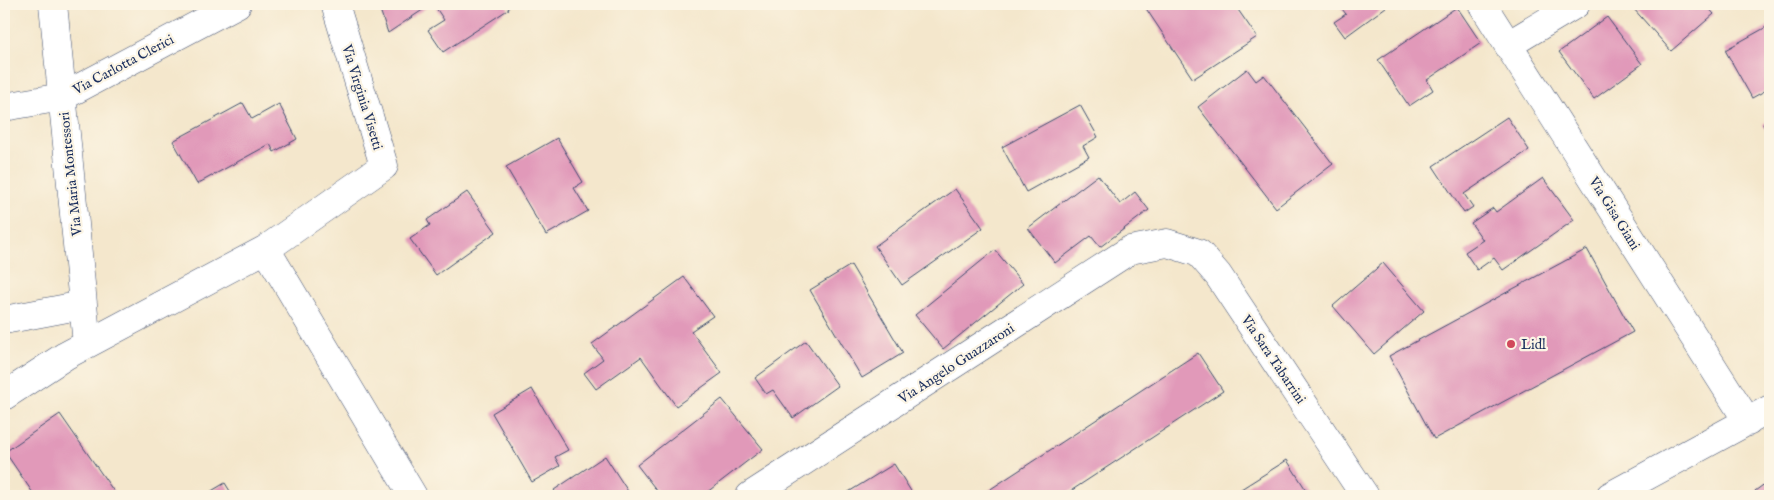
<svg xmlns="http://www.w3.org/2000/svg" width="1774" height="500" font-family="'IM FELL English',serif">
<rect width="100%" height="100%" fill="#fcf5e5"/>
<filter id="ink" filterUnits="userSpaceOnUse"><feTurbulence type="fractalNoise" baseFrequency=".02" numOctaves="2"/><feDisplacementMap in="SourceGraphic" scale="10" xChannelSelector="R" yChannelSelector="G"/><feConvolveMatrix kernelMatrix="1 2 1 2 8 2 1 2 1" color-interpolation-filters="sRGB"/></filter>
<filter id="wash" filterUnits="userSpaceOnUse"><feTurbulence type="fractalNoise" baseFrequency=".0096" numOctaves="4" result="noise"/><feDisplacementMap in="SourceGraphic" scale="20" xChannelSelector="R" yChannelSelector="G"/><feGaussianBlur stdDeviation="1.12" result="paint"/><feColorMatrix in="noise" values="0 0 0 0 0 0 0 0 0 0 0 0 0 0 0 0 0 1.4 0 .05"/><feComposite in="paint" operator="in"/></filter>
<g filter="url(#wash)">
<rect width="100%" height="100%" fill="#f4e7cc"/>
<g id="blocks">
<path fill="#e199b9" d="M378,4h51l1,1 -42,28z
M443,4h62l4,5 -66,43 -15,-22 16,-10 -8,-12z
M1143,4h91l23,33 -64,42z
M1338,4h52l-45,33 -11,-15 12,-8z
M1637,4h68l9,10 -43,37 -38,-43z
M1457,7l24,36 -54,37 6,10 -24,16 -31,-46z
M1607,17l35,47 -48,35 -35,-47z
M1770,25v63l-18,10 -27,-48z
M1247,69l9,12 8,-6 69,89 -57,44 -78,-101z
M243,103l9,16 27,-15 18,35 -23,13 -4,-8 -73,40 -24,-43z
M1080,105l18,32 -15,9 6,11 -63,35 -24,-45z
M1507,117l22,33 -65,44 9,13 -9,6 -31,-47z
M1770,120v20l-7,-16z
M557,138l26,44 -9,6 14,23 -42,24 -40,-68z
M1098,175l22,29 15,-12 14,18 -49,37 -9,-11 -36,27 -27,-35z
M1543,178l31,42 -71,50 -9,-12 -17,12 -12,-18 18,-12 -12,-17 22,-15 3,4z
M955,189l28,39 -81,57 -27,-39z
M467,192l29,40 -60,43 -26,-36 20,-14 -3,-5z
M1587,249l46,83 -199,107 -45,-83z
M995,250l28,34 -80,65 -28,-34z
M1383,263l41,48 -50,43 -41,-48z
M851,265l52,88 -41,25 -52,-88z
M684,277l29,39 -22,15 31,42 -46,33 -35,-49 -45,32 -12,-16 19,-14 -11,-15z
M806,341l32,45 -45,32 -20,-28 -7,4 -11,-16z
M1198,353l25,38 -160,105h-83z
M532,389l36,61 -13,7 5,9 -28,16 -40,-69z
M722,399l41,50 -61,47h-41l-24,-31z
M60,414l57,82h-82l-30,-44z
M605,456l26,40h-73l-4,-6z
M1287,460l23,36h-80z
M894,464l20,32h-72z
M1770,480v16h-11l-4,-5z
M225,483l8,13h-30z"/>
</g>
</g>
<g filter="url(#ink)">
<use href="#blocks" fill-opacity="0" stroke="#3c4b6e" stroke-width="1"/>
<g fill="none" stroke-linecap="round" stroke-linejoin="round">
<defs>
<path id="street" d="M53,4l34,340
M335,4l49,162 -118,83 147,247
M1482,4l266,418
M1508,45l68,-41
M4,107l58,-10 175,-93
M4,320l79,-15
M4,396l61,-40 201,-107
M750,496l380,-246 37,-7 32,10 19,22 147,221
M1610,496l160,-87"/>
</defs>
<use href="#street" stroke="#3c4b6e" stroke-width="29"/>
<use href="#street" stroke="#fff" stroke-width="28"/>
</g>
</g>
<circle fill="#d1495b" stroke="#fcf5e5" stroke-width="2" cx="1511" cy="344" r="5"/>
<g text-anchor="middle" stroke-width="4.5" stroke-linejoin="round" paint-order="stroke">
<g font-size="14" fill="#1b2f5e" stroke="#fcf5e5">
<text transform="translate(123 64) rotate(-28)" y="5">Via Carlotta Clerici</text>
<text transform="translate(363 97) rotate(73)" y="5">Via Virginia Visetti</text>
<text transform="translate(70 174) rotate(-96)" y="5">Via Maria Montessori</text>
<text transform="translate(1615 213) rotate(58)" y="5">Via Gisa Giani</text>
<text transform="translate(1274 359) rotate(56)" y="5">Via Sara Tabarrini</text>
<text transform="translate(956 363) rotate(-33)" y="5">Via Angelo Guazzaroni</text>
</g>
<g font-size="14" fill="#1b2f5e" stroke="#fcf5e5" text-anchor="start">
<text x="1521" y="349">Lidl</text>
</g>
</g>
<rect width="1774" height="500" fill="none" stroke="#fcf5e5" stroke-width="20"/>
</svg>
